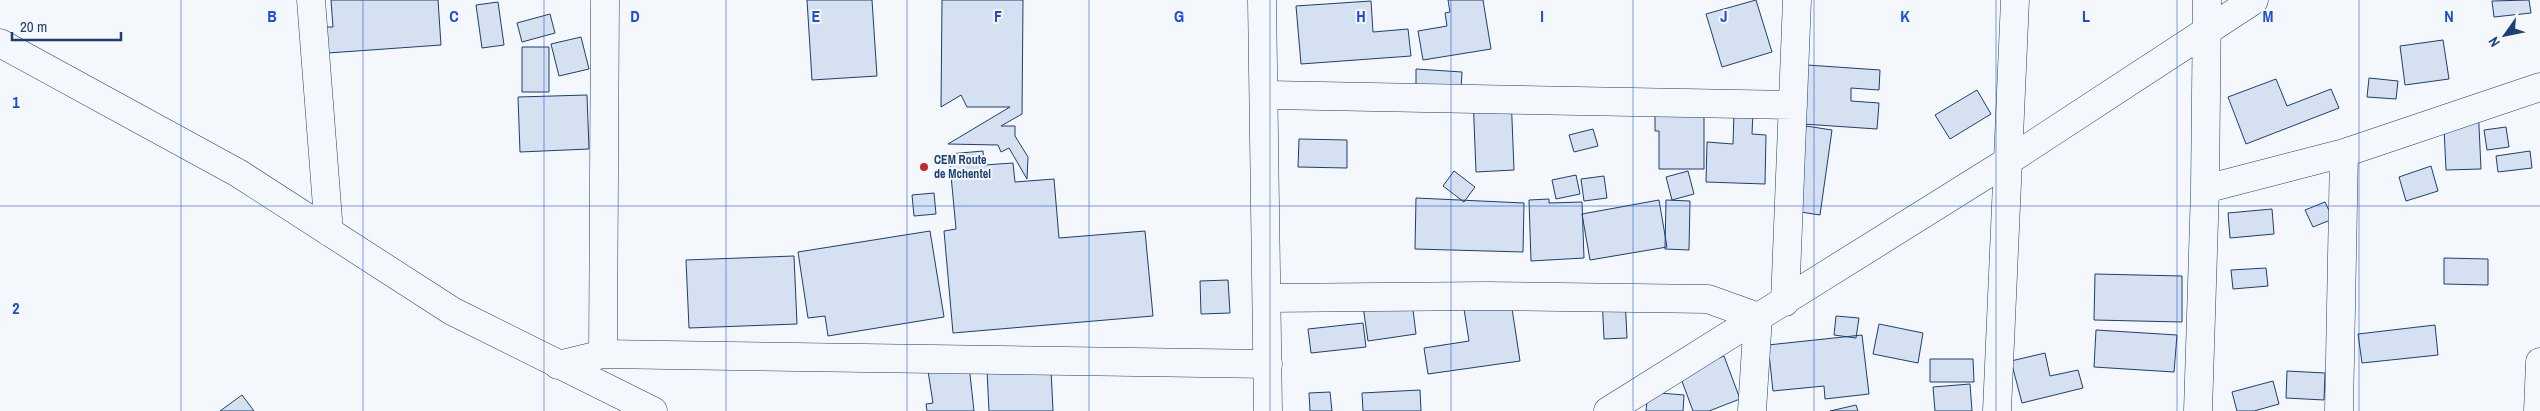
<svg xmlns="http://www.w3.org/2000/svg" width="2540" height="411" font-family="'Archivo Narrow',sans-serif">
<rect width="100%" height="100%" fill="#f4f7fb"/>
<path fill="#d5e0f0" stroke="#1d3f73" d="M331,0h107l3,45 -113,8 -2,-26h7z
M807,0h65l5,76 -65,4z
M942,0h81l-1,114 -21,12h14v10l13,21 -1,22 -18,-31 -8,4 -3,-7 -50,-1 62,-37h-43l-6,-12 -20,12z
M1448,0h35l8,49 -68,11 -5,-29 29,-5 -2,-13 5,-1z
M1756,0l16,52 -50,15 -16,-53z
M2529,0l2,13 -37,4 -2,-16z
M1371,1l2,31 35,-3 3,27 -110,8 -5,-58z
M498,2l6,43 -22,3 -6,-43z
M550,14l5,19 -33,9 -5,-19z
M581,37l8,32 -30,7 -8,-32z
M2443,40l6,39 -44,6 -5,-39z
M522,47h27v45h-27z
M1807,65l73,5 -1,20 -28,-2v13l28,2 -2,26 -74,-5z
M1416,69l46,3 -1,17 -45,-2z
M2369,78l29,3 -2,18 -29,-2z
M2276,79l11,27 44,-17 8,19 -93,36 -18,-47z
M1977,90l14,24 -41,25 -15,-24z
M1511,94l3,76 -38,2 -3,-76z
M587,95l2,54 -69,3 -2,-55z
M1655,95h49v74h-45v-38h-4z
M2478,105l3,64 -35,1 -3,-63z
M1734,112h19l-1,22 14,1 -1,49 -59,-2 1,-40 26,2z
M1806,126l26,4 -12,85 -26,-4z
M2506,127l3,20 -22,3 -3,-20z
M1593,129l5,17 -24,6 -5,-17z
M1299,139l48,1v28l-49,-1z
M983,151l1,14 29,-2 2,19 39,-3 5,59 86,-7 8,85 -200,17 -9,-102 12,-2 -7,-75z
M2530,151l2,17 -34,4 -2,-16z
M2431,166l7,25 -32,10 -7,-24z
M1454,171l21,16 -11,15 -21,-16z
M1688,171l6,23 -22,6 -6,-23z
M1576,175l4,19 -24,5 -4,-19z
M1604,176l3,22 -23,3 -3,-22z
M934,193l2,21 -22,2 -2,-21z
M1416,198l108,5 -1,49 -108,-3z
M1549,199v4l33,-1 2,56 -53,3 -2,-61z
M1659,200l8,47 -77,13 -8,-46z
M1666,200l24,1 -1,49 -24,-1z
M2325,202l8,17 -20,8 -8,-17z
M2272,209l2,25 -44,4 -2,-25z
M930,231l14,86 -116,19 -3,-20 -17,2 -10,-66z
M794,256l3,68 -108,4 -3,-68z
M2444,258l44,1v26l-44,-1z
M2266,268l2,18 -35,3 -2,-19z
M2095,274l87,2v46l-88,-2z
M1228,280l2,33 -29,1 -1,-33z
M1410,286l6,48 -48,7 -7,-49z
M1602,297h23l2,41 -23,1z
M1511,302l9,59 -92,13 -4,-26 45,-7 -5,-32z
M1836,316l23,2 -3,20 -22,-3z
M1363,323l3,24 -55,6 -3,-24z
M1879,324l44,9 -5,30 -45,-9z
M2435,325l3,30 -76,8 -4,-29z
M2096,330l81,5 -3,37 -80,-5z
M1862,335l7,59 -44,5 -1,-13 -51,5 -5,-46z
M2045,353l5,23 28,-6 5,18 -61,15 -11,-42z
M1724,356l16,43 -31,12h-16l-14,-38z
M1930,359h43l1,23h-44z
M969,365l5,46h-47l-1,-7 7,-1 -5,-32z
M1051,369l2,42h-64l-2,-40z
M2287,371l38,2 -1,27 -38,-2z
M2273,381l6,23 -25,7h-17l-5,-19z
M1970,384l2,27h-37l-2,-24z
M1420,390l1,21h-58l-1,-18z
M1330,392l2,19h-22l-1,-18z
M1648,392l36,3 -1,16h-37z
M242,395l12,16h-34z
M1856,405l2,6h-28z"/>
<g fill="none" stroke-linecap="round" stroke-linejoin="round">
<defs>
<path id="street" d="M311,0l18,232
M0,43l238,130 214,138 201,100
M1264,95l529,10
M2205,189l139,-36 196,-66
M1268,298l218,-2 222,3 50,18 -6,94
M1785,302l12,-302
M603,354l2,-354
M558,365l45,-11 665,10
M1608,411l400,-250 246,-161
M1997,411l18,-411
M2198,411l7,-222 2,-189
M2339,411l5,-258
M2538,411l2,-49"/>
<path id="secondary" d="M1262,0l6,411"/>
</defs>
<use href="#street" stroke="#1d3f73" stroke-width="29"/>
<use href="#secondary" stroke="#1d3f73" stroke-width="29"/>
<use href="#street" stroke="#f4f7fb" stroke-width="28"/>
<use href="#secondary" stroke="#f4f7fb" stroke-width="28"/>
</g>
<path fill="none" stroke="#1d4ed8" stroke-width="1" stroke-opacity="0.55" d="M181,0v411M363,0v411M544,0v411M726,0v411M907,0v411M1089,0v411M1270,0v411M1451,0v411M1633,0v411M1814,0v411M1996,0v411M2177,0v411M2359,0v411M0,206h2540"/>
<circle fill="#c62828" stroke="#f4f7fb" stroke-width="2" cx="924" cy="167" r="5"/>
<g text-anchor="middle" stroke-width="4" stroke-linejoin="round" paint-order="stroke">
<g font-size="12" font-weight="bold" fill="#1d3f73" stroke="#f4f7fb" text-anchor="start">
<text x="934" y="164">CEM Route<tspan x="934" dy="14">de Mchentel</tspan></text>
</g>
</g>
<g font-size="16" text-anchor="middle" font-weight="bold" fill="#1d4ed8" stroke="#f4f7fb" stroke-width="4" stroke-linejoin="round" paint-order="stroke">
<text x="272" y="22">B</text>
<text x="454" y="22">C</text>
<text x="635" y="22">D</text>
<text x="816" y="22">E</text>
<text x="998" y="22">F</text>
<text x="1179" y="22">G</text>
<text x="1361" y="22">H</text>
<text x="1542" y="22">I</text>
<text x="1724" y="22">J</text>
<text x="1905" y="22">K</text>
<text x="2086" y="22">L</text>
<text x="2268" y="22">M</text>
<text x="2449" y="22">N</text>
<text x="16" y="108">1</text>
<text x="16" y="314">2</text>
</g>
<g transform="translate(2505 35) rotate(237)" stroke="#f4f7fb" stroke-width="4" paint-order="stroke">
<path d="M0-4L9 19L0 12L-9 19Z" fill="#1d3f73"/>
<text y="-8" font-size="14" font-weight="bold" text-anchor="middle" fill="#1d3f73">N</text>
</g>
<path d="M12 32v8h109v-8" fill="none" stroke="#1d3f73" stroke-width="2.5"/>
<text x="20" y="32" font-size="15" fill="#1d3f73" stroke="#f4f7fb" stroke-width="4" paint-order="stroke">20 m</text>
</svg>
